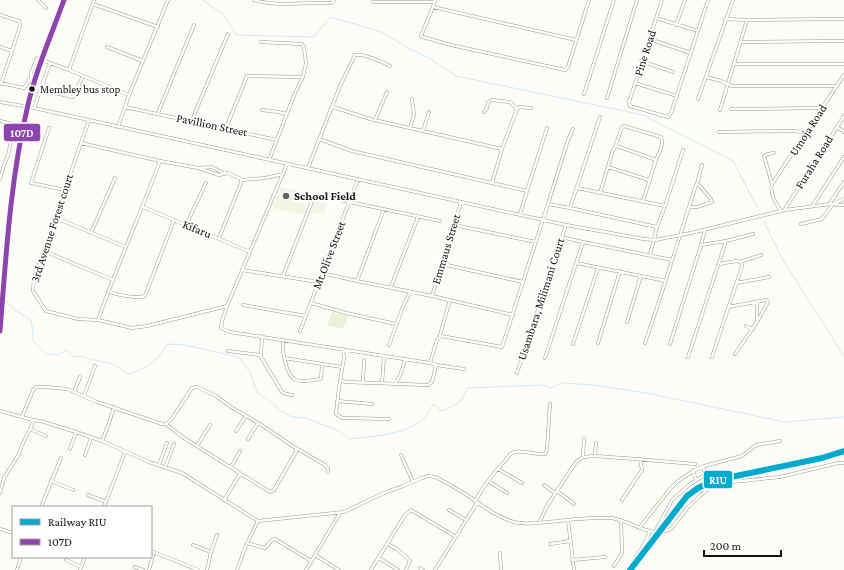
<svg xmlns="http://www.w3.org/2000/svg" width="844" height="570" font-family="'Crimson Pro',serif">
<rect width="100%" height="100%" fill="#fdfcf7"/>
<path fill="#e7f3d7" d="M332,312l16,4 -5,13 -16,-4z"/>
<path fill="#f0f6e1" d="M281,187l15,3 -4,12 15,3 -3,10 -31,-7z
M317,199l10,4 -3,11 -13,-2 3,-12z"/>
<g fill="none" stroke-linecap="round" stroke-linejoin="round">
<path stroke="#cde8f7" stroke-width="1" d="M203,0l21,15 12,20 78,2 17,-20 51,15 28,17 21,10 25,17 187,39 90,46 24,46
M764,222l19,38 61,96
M5,300l11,11 14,8 3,10 -1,11 14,14 11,1 10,-5 7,7 8,-1 8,3 23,5 15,10c20,-7 28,-10 39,-30l18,1 54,12 11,15 7,20 18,13 4,5 13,7 14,1 33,13 10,8c24,-3 51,-3 72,-18 5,-3 9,-12 13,-17l6,6h5l16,-9 7,-13 76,-3 7,3 10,-5 33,2 52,8 139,29 59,-5"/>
<defs>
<path id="street" d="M38,0l8,8
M254,0c20,7 54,2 77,3l3,-3
M435,0l-2,7 143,33
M662,0l-33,102 1,4 38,11 3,-4 37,-113
M373,2h62
M93,4l65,23
M433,7l-12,29 2,1 28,8 114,25 3,-3 21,-67
M0,15l19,6 1,5 -8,25 -12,-4
M656,18l42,13
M725,19l22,1 97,-1
M676,25l9,-25
M649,39l42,14
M261,42l41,2 2,3 2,16 -3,14 -8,16 -26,67
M742,42l102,-1
M107,47l36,14
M42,60l27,10 25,-70
M641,61l32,11
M735,64h109
M69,70l60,25
M31,77v-4l6,-15
M706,77l15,4 11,5h105
M0,83l24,5 6,-9 4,-3 2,1
M635,83l42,13
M1,84l11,-33
M50,92l23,5 10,-21
M584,94l30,-94
M607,98l30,-98
M698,99l35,-99
M0,102l34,6 532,117 78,14 11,1 36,-7 94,-23 45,-6 14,1
M125,107l152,33
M333,107l37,12 132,30 -10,34
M34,108l16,-45
M731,109l91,-1
M262,110l16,2 9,2
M720,110l27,-90
M484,112l3,-4 1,-6 4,-2 18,2 7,7
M158,113l36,-88
M89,120l-55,158 -1,13 13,20 32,8 20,1 34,8 15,-2 80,-20
M192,120l36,-86
M375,120l12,-28
M0,121l9,2 5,4 -6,28 -4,10 -4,14
M118,127l11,-32 39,-95
M837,127l7,5
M49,128l-18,55 34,7
M226,128l21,-52 56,1
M410,128l4,-13 -2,-16
M423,131l6,-19
M719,132l71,-1 17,1
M319,139l33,12 175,40 -7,23
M81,143l79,18 38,7 21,7 9,-2 13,6v4l-22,55
M615,147l7,-20 2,-1 37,11c3,8 -2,16 -5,23
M502,149l15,-40 3,-2 11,1
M774,153l-6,1 -4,2 8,28c-3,9 4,20 9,27
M287,164l-60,142 -5,15 -1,7 9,4 200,31 7,-23 4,-4 61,11 46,-143 22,4 30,-91
M608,167l41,13
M200,168l12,-1 13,7
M308,168l32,-82 15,-31c7,-2 28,7 35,11
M242,180l23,-2 19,-4
M697,184l5,-19
M772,184l72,-109
M577,188l88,18 18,-56
M527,191l20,-63
M600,193l13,-43 2,-3 2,-1 39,14 -13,41
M830,203l14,-21
M548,204l20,-64 5,-11
M813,205l31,-48
M143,207l107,45
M570,208l87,19
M785,209l59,-93
M56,218l70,29
M801,224l21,-5 11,-15 11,-5
M186,225l20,-42
M454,225l82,17
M91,233l24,-55
M561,237l22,5 89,18
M701,245l25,-4
M44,251l69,29
M650,255l7,-28 8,-21
M740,262l21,-7
M576,263l90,18
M442,264l81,18
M242,270l77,12
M322,273l35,8 75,15 81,19
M283,276l31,-80 12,1 114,24
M357,281l27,-72
M736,283l33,-6
M391,287l27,-70
M108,291c8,4 29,8 37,5l29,-76
M432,296l29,-94
M311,303l35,10 50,11
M243,305l63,11
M728,307l38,-7 2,2 -11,20 -22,32
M98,320c19,-54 42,-105 62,-159
M627,322l14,-46
M757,322v-20
M746,326l7,3
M300,331l58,-152
M440,335l10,-35
M262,336l-1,21 21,35 4,2 6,1
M283,340c-1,9 2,35 13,40 5,2 19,0 25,-1l1,-15
M598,343l22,-72
M645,343c18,-52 34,-105 51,-158l2,-1 13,15 1,3 -15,5h-8
M573,344l25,-76
M670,344l31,-99 4,-15
M389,345l15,-41 6,-12
M343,349l1,9 -5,29 -3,27 6,4h4l43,1
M228,351l33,4
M688,357l38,-116 27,-7
M712,357l30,-91 -1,-4 -5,-1 -17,3
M284,358l58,9
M545,358l38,-116
M436,365l28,4
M517,373l49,-148
M340,380l6,2 82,3 4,-3 4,-17 -5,-2
M363,382l1,-22
M382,383l2,-27
M395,383c6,-5 8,-16 10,-24
M74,392l6,-15
M84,396l11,-30
M337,401l35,3
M0,411l33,9 8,1 35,11 26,9 47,21 33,11 76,48 86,-9 40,-19 19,-7 19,-8 6,-2 8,1c11,6 23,13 34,20 14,10 27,20 44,25 11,3 23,1 34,0 21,-2 42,-5 63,-4 20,2 41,23 61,10l16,-21 22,-20 21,-5 49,-5 58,-14h6
M22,417l11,-27 3,-3h10l21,2 30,13 65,22h4l18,14 86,54 4,-2 22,-38v-4l-2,-1 -34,-23 -29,-17 -15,-11 -19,-9 -5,1 -21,32 -5,4
M30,429l16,7
M236,431l10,-15
M248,439l10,-16
M102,441l7,-18 5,-16
M197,446l13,-21
M296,448l29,17 3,4v3
M70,449l6,-17
M85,455l6,-17
M401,455l12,27
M595,456l1,-13
M583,457l1,-18
M159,465l8,-22
M231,467l9,-16
M165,468l9,-24
M498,469l24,14
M693,471l3,9
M51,481l22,9
M488,481l19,12
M544,485l11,8
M557,491l17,13
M0,493l4,-15 15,-24 3,-9 10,-20 1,-5
M88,495l18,7
M224,500l16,-26
M622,500l20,-30 -2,-11
M475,501c8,-13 17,-27 28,-38 4,-3 5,-9 11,-11 10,-2 21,3 31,2l2,-5 3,-45
M41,507l20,-49
M104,507l21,-55
M449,510l17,10
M568,520l6,50
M539,523l8,-17 29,-44 7,-5 12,-1 41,3 59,5
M640,527l30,-38 7,-7 16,-11 11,-5 38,-10 14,-11 24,-4
M0,529l13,4
M655,532l17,-32 17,-15 14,-9 1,-2v-8
M247,543l18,5 7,-8 3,-1 36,22
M388,544l9,5 13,12 -4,9
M550,544l20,-3
M193,545l18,7
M151,551l47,19
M500,553l1,17
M315,555l24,15
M379,558l19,12
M66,560l15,7
M572,560l33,-3
M614,566l8,-13 -1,-33
M135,567l8,3
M420,568l3,2
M17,570l4,-13
M80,570l5,-13
M149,570l5,-18
M207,570l4,-18 6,-17
M237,570l10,-27 11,-22
M306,570l34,-57
M371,570l34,-55 6,-5 45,27
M435,570l42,-67
M627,570c9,-12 18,-25 23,-39"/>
<path id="primary" d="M0,331l13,-149 7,-43 7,-32 9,-30 28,-77"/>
</defs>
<use href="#street" stroke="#979795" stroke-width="3.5"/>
<use href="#primary" stroke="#858482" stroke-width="4.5"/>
<use href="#street" stroke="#fffffe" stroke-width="2.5"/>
<use href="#primary" stroke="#ede9dc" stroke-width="3.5"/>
<defs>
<path id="bus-1" d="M0,331c6,-74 10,-149 27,-222 8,-37 24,-73 37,-109"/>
</defs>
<use href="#bus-1" stroke="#fff" stroke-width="8"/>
<use href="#bus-1" stroke="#8e44ad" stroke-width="5"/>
<defs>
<path id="rail-1" d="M630,570l57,-74 11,-8 14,-7 110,-23 22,-7"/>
</defs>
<use href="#rail-1" stroke="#fff" stroke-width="9"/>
<use href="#rail-1" stroke="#00a9ce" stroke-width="6"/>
</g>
<circle fill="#111" stroke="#fff" stroke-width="1.5" cx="32" cy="89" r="3.5"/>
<circle fill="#646362" stroke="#fff" stroke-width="1.5" cx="286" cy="196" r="4"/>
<g text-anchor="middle" stroke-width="4" stroke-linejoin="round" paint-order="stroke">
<g font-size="11" fill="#111" stroke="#fff" text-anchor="start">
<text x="40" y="93">Membley bus stop</text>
</g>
<g font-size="12" fill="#111" stroke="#fff">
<text transform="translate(645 53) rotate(-72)" y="4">Pine Road</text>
<text transform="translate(212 125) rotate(12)" y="4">Pavillion Street</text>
<text transform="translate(808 130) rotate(-57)" y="4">Umoja Road</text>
<text transform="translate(814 162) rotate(-58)" y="4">Furaha Road</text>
<text transform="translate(52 228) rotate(-72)" y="4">3rd Avenue Forest court</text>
<text transform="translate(197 229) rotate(22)" y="4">Kifaru</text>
<text transform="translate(446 249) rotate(-73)" y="4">Emmaus Street</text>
<text transform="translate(329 255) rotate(-69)" y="4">Mt.Olive Street</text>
<text transform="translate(541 299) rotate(-72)" y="4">Usambara, Milimani Court</text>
</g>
<g font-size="12" font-weight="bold" fill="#111" stroke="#fff" text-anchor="start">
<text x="294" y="200">School Field</text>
</g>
</g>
<g stroke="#fff" stroke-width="1.5">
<rect x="3" y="123" width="38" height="19" rx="4" fill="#8e44ad"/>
<rect x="703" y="470" width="30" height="19" rx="4" fill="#00a9ce"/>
</g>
<g font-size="11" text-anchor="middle" font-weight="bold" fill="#fff">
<text x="22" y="137">107D</text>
<text x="718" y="484">RIU</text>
</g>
<rect x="12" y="506" width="140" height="52" fill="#ffffff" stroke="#a0a0a0"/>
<rect x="20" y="519" width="20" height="6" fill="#00a9ce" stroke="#a0a0a0"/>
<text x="48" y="526" font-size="12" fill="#111111">Railway RIU</text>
<rect x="20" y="539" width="20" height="6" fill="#8e44ad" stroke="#a0a0a0"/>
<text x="48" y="546" font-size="12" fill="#111111">107D</text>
<path d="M704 550v6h77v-6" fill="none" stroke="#111111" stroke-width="2"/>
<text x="710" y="550" font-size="12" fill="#111111" stroke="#ffffff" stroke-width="3" paint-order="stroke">200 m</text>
</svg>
